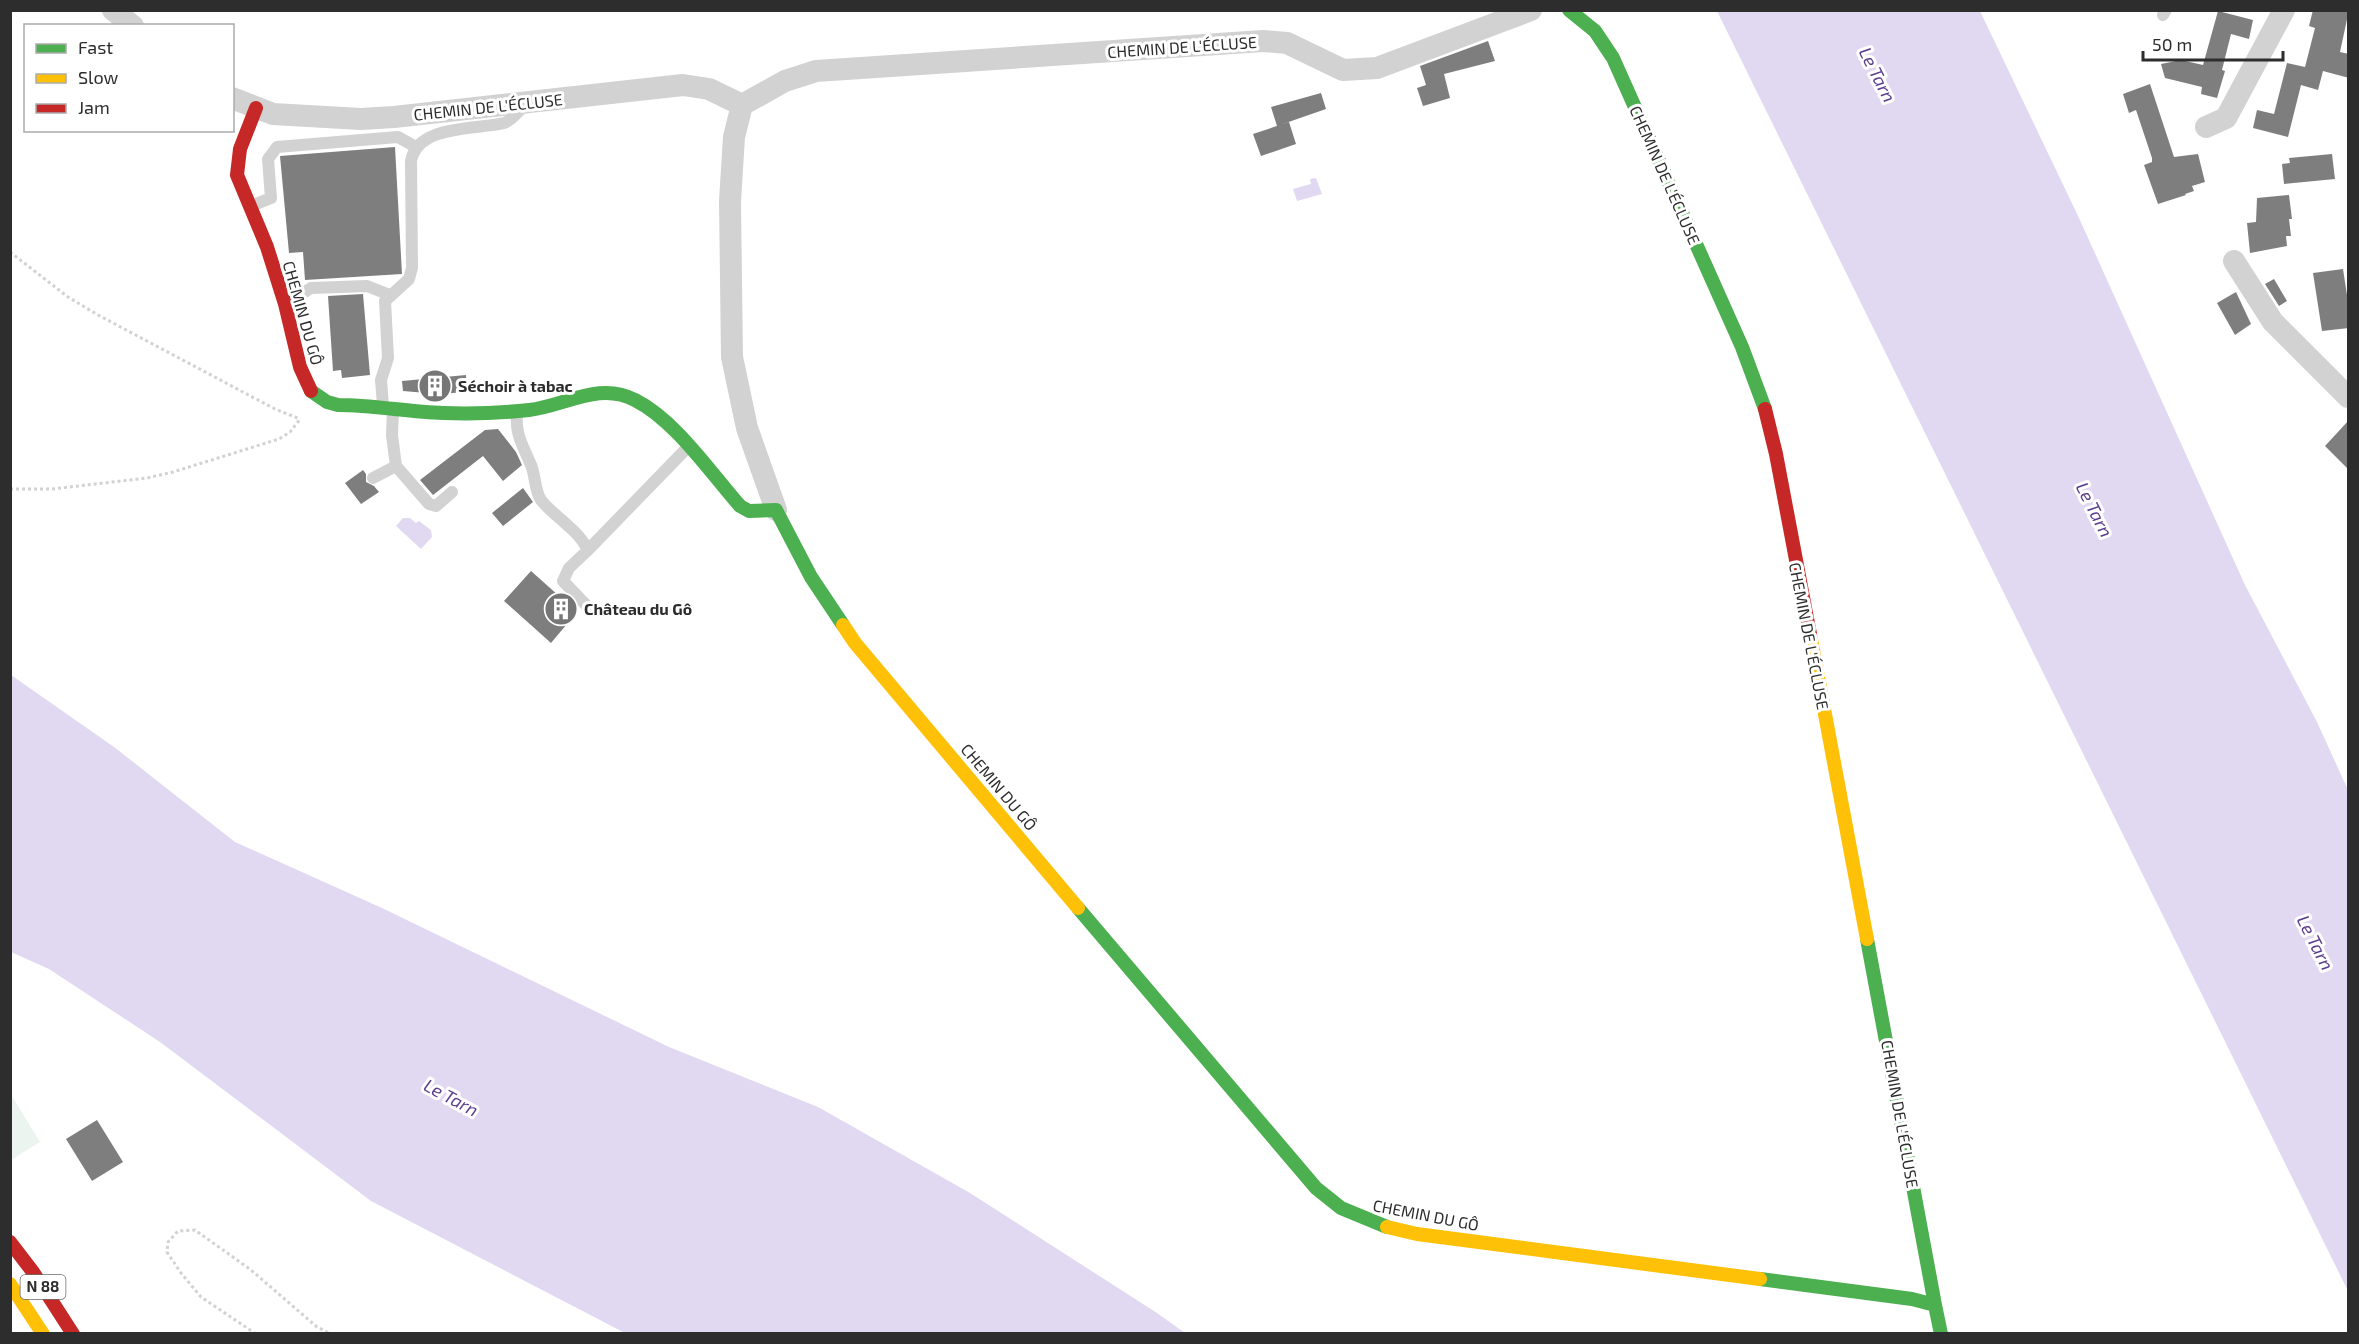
<svg xmlns="http://www.w3.org/2000/svg" width="2359" height="1344" font-family="'Exo 2',sans-serif">
<rect width="100%" height="100%" fill="#fff"/>
<path fill="#ebf4ef" d="M10,1093l30,49 -29,18h-1z"/>
<path fill="#e1d8f1" d="M1717,11h263l99,207 166,367 72,137 31,68v501z
M1316,178l6,16 -25,7 -4,-12 18,-5 -1,-5z
M403,518h7l6,5 3,-2 12,9 1,7 -11,12 -25,-23z
M11,675l103,72 121,95 147,66 287,139 149,60 152,86 187,120 28,20h-560l-254,-132 -211,-159 -111,-73 -38,-17z"/>
<path fill="#7e7e7e" d="M2313,10h36l-9,42 9,2v24l-26,-7 -5,19 -17,-5 -13,52 -35,-9 4,-18 17,4 13,-51 18,4 10,-39 -6,-2z
M2218,11l35,9 -4,19 -18,-5 -9,36 3,1 -8,27 -16,-4 1,-7 -37,-9 -4,-14 20,-4 22,5z
M1488,41l7,20 -51,13 6,24 -27,8 -6,-18 9,-3 -6,-19z
M2150,84l24,73 24,-3 7,28 -13,4 2,5 -9,3 1,1 -28,9 -14,-39 8,-3v-4l-16,-48 -7,3 -6,-19z
M1321,93l5,16 -49,17 -6,-19z
M1289,122l7,22 -35,12 -8,-22z
M395,147l7,127 -97,6 -2,-28 -14,1 -9,-97z
M2332,154l3,25 -51,5 -2,-20 8,-1 -1,-5z
M2289,195l3,24h-3l2,17h-5l1,10 -37,7 -3,-30 9,-1 1,-24z
M2343,269l6,39v20l-27,3 -9,-58z
M2274,279l13,22 -8,5 -14,-22z
M2236,292l15,32 -16,11 -18,-32z
M363,294l7,81 -28,3 -1,-8 -8,1 -5,-75z
M466,375l1,17 -29,2 -35,-3 -1,-10z
M2349,420v50l-24,-24z
M498,429l18,23 6,13 -19,16 -20,-25 -50,39 -13,-15 65,-50z
M363,470l3,4v8l8,4 5,6 -18,12 -16,-21z
M523,488l10,14 -30,24 -11,-13z
M531,571l46,41 -26,31 -47,-42z
M97,1120l26,42 -31,19 -26,-42z"/>
<g fill="none" stroke-linecap="round" stroke-linejoin="round">
<path stroke="#d2d2d2" stroke-width="3" stroke-dasharray="3 3" stroke-linecap="butt" d="M10,252l58,45 30,18 177,94 25,10
M10,489h42l95,-11 26,-6 106,-33 11,-7 11,-14
M256,1334l-55,-37 -20,-24 -14,-21 1,-10 10,-11 17,-1 56,40 66,57 14,7"/>
<path stroke="#d2d2d2" stroke-width="12" d="M2163,15l3,-5
M251,206l20,-8 -3,-39 9,-12 121,-10 18,10
M287,308l16,-15 8,-5 56,-2 23,9
M383,405l-2,-25 7,-22 -3,-57 24,-22 3,-11 -1,-107c7,-37 65,-31 93,-38 7,-2 15,-12 21,-18
M393,410l-1,25 4,31 33,38 7,2 16,-14
M517,412c-2,24 6,33 14,53 5,12 3,24 10,35 11,15 44,35 46,51l-18,17 -6,13 24,25
M373,478l23,-12
M587,551l101,-104"/>
<path stroke="#d2d2d2" stroke-width="22" d="M113,10l20,16
M232,98l41,16 88,5 33,-2 289,-32 26,4 33,16
M2206,127l20,-9 58,-108
M2234,261l39,61 75,75
M776,510l-29,-82 -15,-71 -2,-156 4,-64 8,-32 43,-24 31,-10 447,-30 24,2 56,27 34,-2 154,-58"/>
<path stroke="#4caf50" stroke-width="14" d="M1569,10l26,21 18,27 129,289 23,62
M311,391l16,11 11,3c35,0 70,7 105,8 28,1 58,0 86,-3 36,-4 70,-29 106,-10 40,20 75,72 105,106l9,5 27,-1 35,67 32,48
M1078,908l238,280 25,20 46,19
M1867,939l68,366
M1760,1279l152,20 23,6 6,29"/>
<path stroke="#ffc107" stroke-width="14" d="M843,625l12,18 223,265
M1810,634l57,305
M1387,1227l30,7 343,45
M10,1284l33,50"/>
<path stroke="#c62828" stroke-width="14" d="M256,108l-16,41 -3,26 30,72 18,57 15,63 11,24
M1765,409l11,45 34,180
M10,1242l23,30 40,62"/>
</g>
<defs>
<symbol id="building-disc" viewBox="-11 -11 22 22"><circle r="9.5" fill="#767676" stroke="#fff"/><path d="M-4-6H4V6H1V3H-1V6H-4ZM-2.5-4.3h1.7v1.8h-1.7ZM.8-4.3h1.7v1.8H.8ZM-2.5-1h1.7V.8h-1.7ZM.8-1h1.7V.8H.8Z" fill="#fff"/></symbol>
</defs>
<g fill-rule="evenodd">
<use href="#building-disc" x="416" y="367" width="38" height="38"/>
<use href="#building-disc" x="542" y="590" width="38" height="38"/>
</g>
<g text-anchor="middle" stroke-width="6" stroke-linejoin="round" paint-order="stroke">
<rect fill="#fff" stroke="#6c6c6c" stroke-width="1.5" x="20.5" y="1275" width="45" height="24" rx="4.5"/>
<g font-size="15" font-weight="bold" fill="#2d2d2d">
<text x="43" y="1292">N 88</text>
</g>
<g font-size="16" fill="#2d2d2d" stroke="#fff">
<text transform="translate(1182 47) rotate(-4)" y="6">CHEMIN DE L'ÉCLUSE</text>
<text transform="translate(488 107) rotate(-6)" y="6">CHEMIN DE L'ÉCLUSE</text>
<text transform="translate(1665 175) rotate(66)" y="6">CHEMIN DE L'ÉCLUSE</text>
<text transform="translate(303 313) rotate(74)" y="6">CHEMIN DU GÔ</text>
<text transform="translate(1809 636) rotate(79)" y="6">CHEMIN DE L'ÉCLUSE</text>
<text transform="translate(999 787) rotate(50)" y="6">CHEMIN DU GÔ</text>
<text transform="translate(1900 1114) rotate(80)" y="6">CHEMIN DE L'ÉCLUSE</text>
<text transform="translate(1426 1215) rotate(11)" y="6">CHEMIN DU GÔ</text>
</g>
<g font-size="16" font-weight="bold" fill="#2d2d2d" stroke="#fff" text-anchor="start">
<text x="458" y="392">Séchoir à tabac</text>
<text x="584" y="615">Château du Gô</text>
</g>
<g font-size="18" font-style="italic" fill="#5b3c8e" stroke="#fff">
<text transform="translate(1877 75) rotate(63)" y="6">Le Tarn</text>
<text transform="translate(2094 510) rotate(63)" y="6">Le Tarn</text>
<text transform="translate(2315 943) rotate(63)" y="6">Le Tarn</text>
<text transform="translate(451 1098) rotate(28)" y="6">Le Tarn</text>
</g>
</g>
<rect width="2359" height="1344" fill="none" stroke="#2d2d2d" stroke-width="24"/>
<rect x="24" y="24" width="210" height="108" fill="#ffffff" stroke="#ababab" stroke-width="1.5"/>
<rect x="36" y="44" width="30" height="9" fill="#4caf50" stroke="#ababab" stroke-width="1.5"/>
<text x="78" y="54" font-size="18" fill="#2d2d2d">Fast</text>
<rect x="36" y="74" width="30" height="9" fill="#ffc107" stroke="#ababab" stroke-width="1.5"/>
<text x="78" y="84" font-size="18" fill="#2d2d2d">Slow</text>
<rect x="36" y="104" width="30" height="9" fill="#c62828" stroke="#ababab" stroke-width="1.5"/>
<text x="78" y="114" font-size="18" fill="#2d2d2d">Jam</text>
<path d="M2143 51v9h140v-9" fill="none" stroke="#2d2d2d" stroke-width="3"/>
<text x="2152" y="51" font-size="18" fill="#2d2d2d" stroke="#ffffff" stroke-width="4.5" paint-order="stroke">50 m</text>
</svg>
